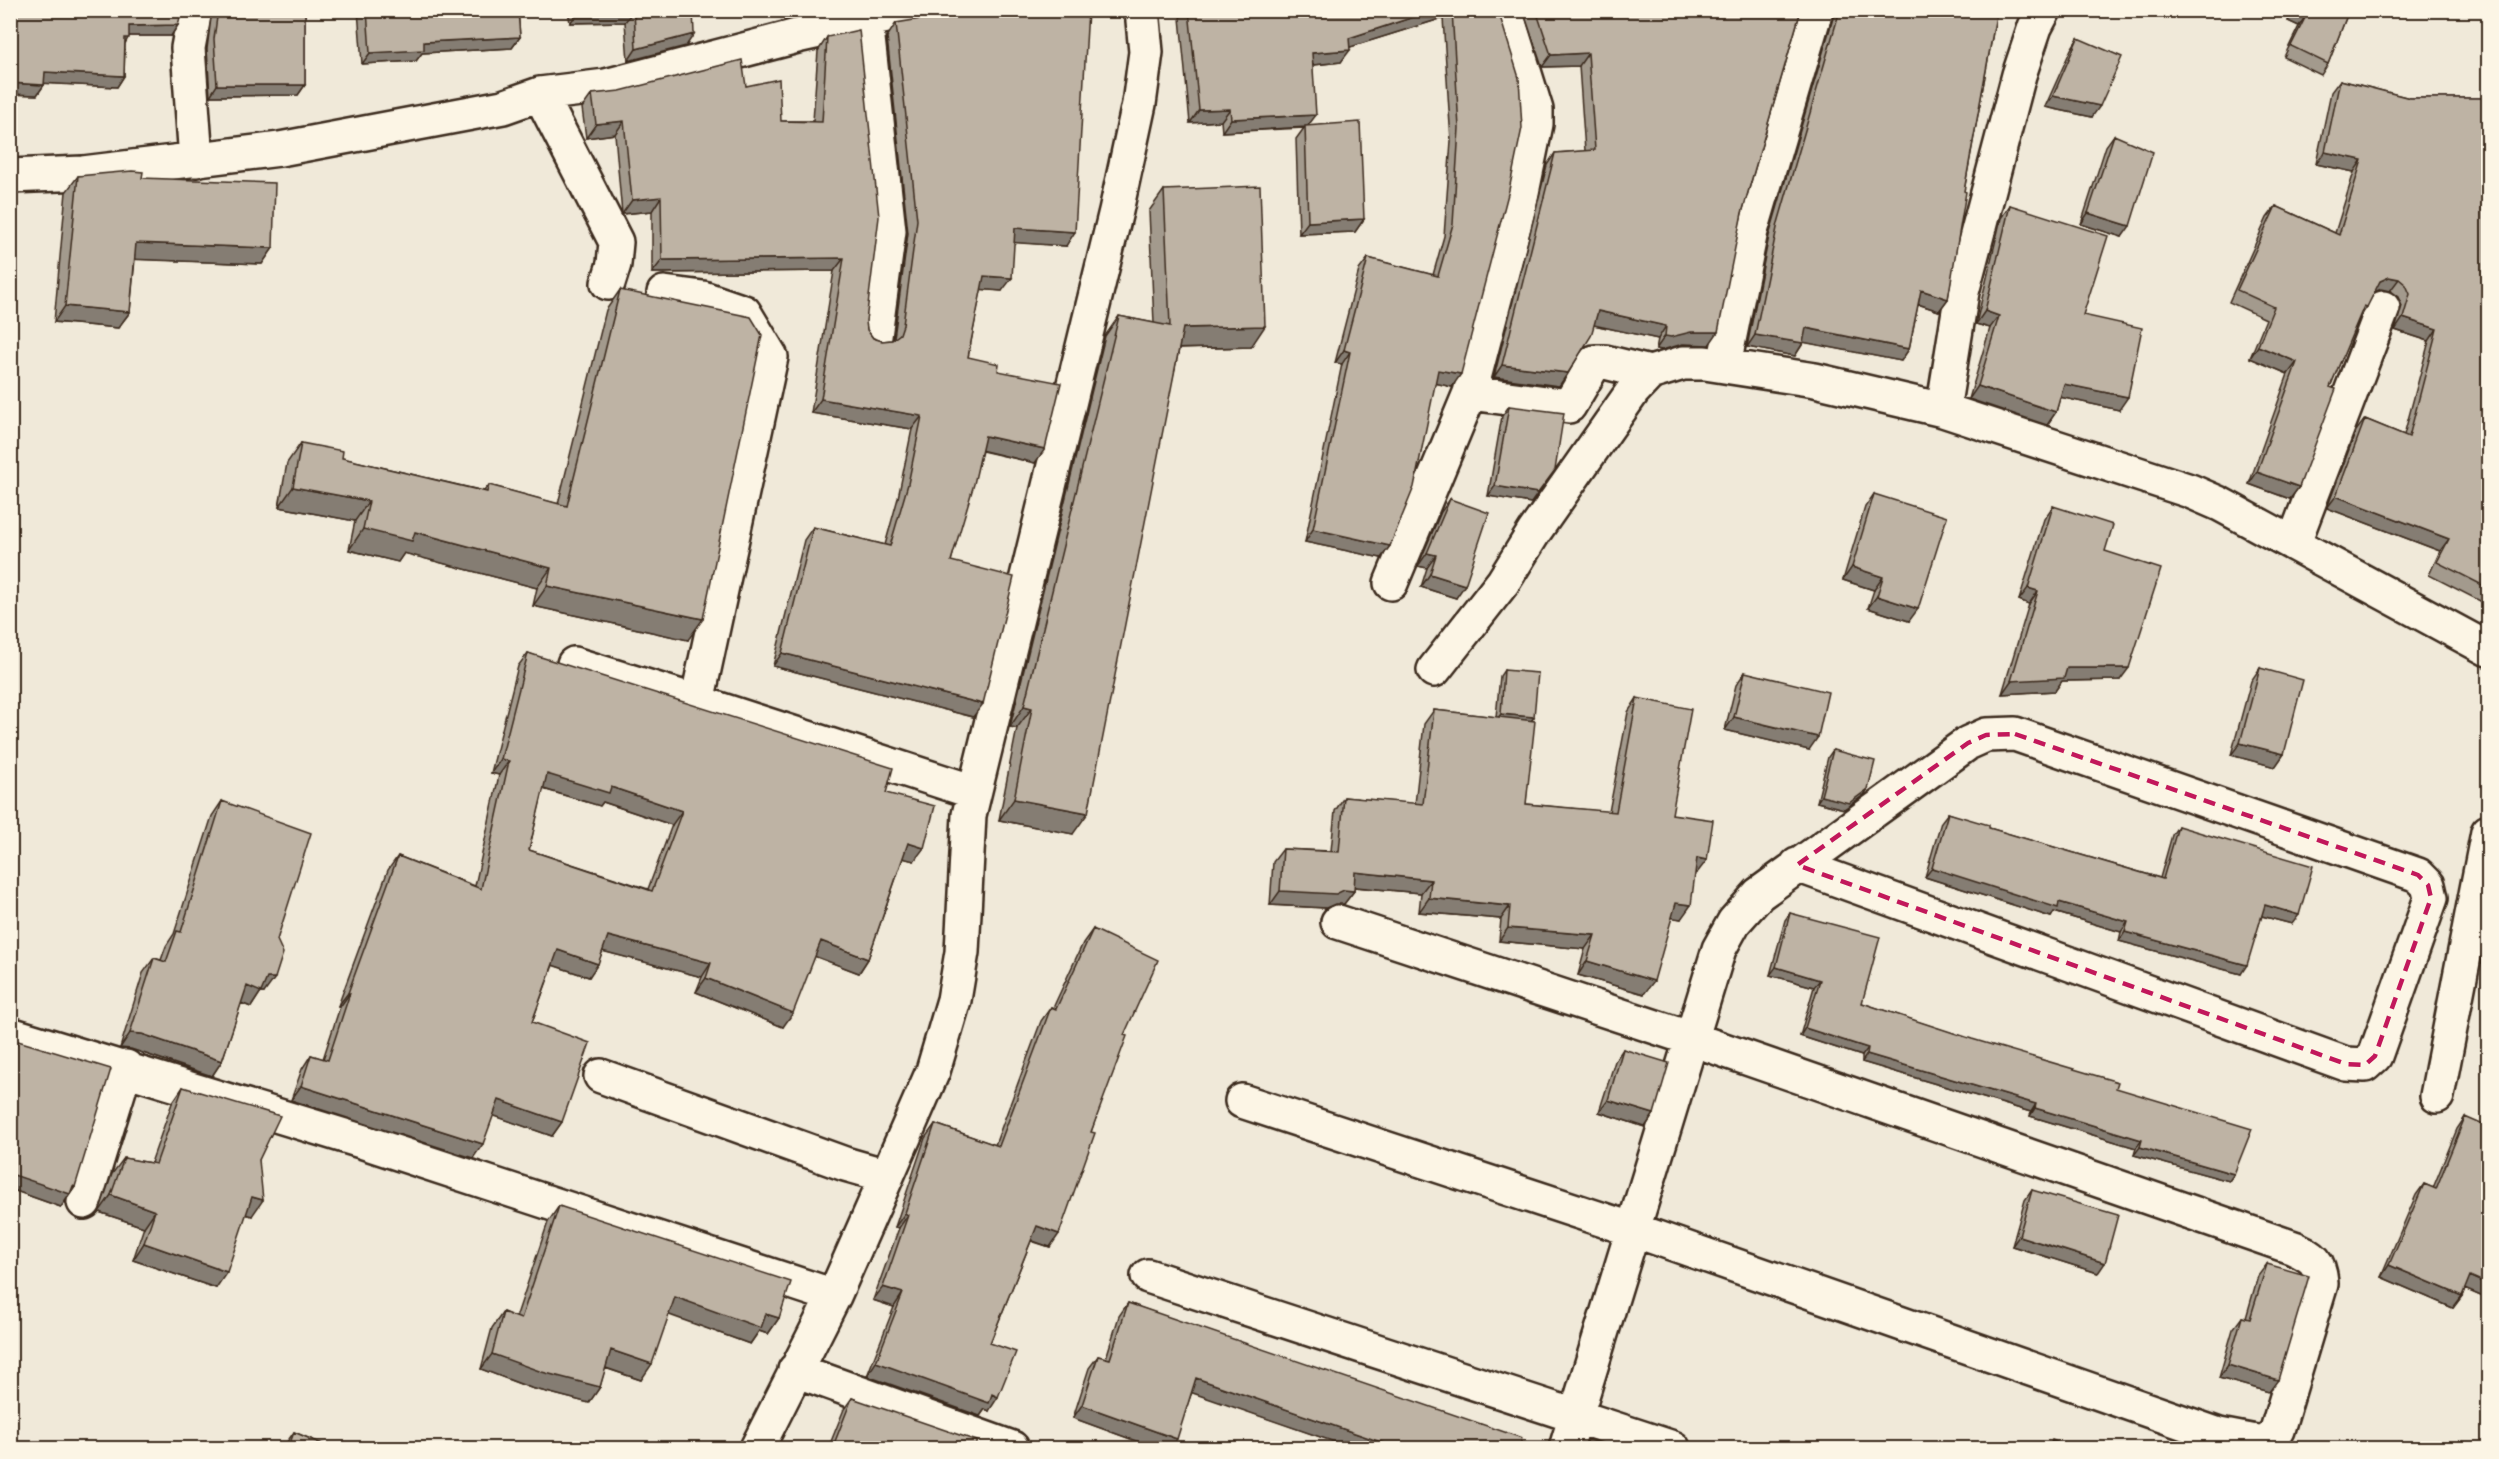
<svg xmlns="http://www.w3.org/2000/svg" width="2499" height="1459" font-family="'Indie Flower',sans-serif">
<rect width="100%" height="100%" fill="#f0e9d9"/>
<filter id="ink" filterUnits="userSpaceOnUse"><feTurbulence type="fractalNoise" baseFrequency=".0167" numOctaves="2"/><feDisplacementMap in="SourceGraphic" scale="12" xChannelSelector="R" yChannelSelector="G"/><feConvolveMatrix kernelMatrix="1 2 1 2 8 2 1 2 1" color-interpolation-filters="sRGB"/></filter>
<g filter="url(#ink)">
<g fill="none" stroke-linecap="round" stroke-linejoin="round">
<defs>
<path id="minor" d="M195,10l-7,38 8,112
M866,20l23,211 -14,105
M540,94l76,148 -2,22 -6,19
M10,176l73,-3 197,-24 223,-42 37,-13 66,-8 191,-50 118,-26
M664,293l39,5 41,14 27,45 -74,345
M1724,365l27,-134 65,-221
M1470,393l99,13 26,-44h10l45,11
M1943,410l19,-118 57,-217 16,-48 9,-17
M2294,542l89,-234
M1391,583l79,-190 49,-186 17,-83v-14l-31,-100
M574,664l123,38 277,90
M1434,670l69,-88 31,-50 99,-141 17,-18 33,-10h22l110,17 128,30 247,81 30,13 268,145
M10,1034l351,107 473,155
M601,1076l244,88 42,12
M2437,1096l51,-264
M1242,1101l392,129 585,205 37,7 13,-1 8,-11 44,-146c-1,-23 -8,-27 -27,-36l-602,-209 -354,-117
M84,1202l42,-135
M1148,1276l525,172
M795,1370l217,78
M757,1448l77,-152 53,-120 46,-105 21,-71 8,-48 7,-137 147,-604 23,-107 7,-52 -4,-42
M1566,1448l153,-499 15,-27 25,-28 209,-151 18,-8 29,-1 403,141 10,10 3,13 -56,158 -10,9 -19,-1 -549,-199"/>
</defs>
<use href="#minor" stroke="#3b2a1e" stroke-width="38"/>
<use href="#minor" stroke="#fcf5e5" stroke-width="33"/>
</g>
<path fill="#a39a8d" stroke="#3b2a1e" stroke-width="1.5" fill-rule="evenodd" d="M10,10l42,3 1,-3h129l-4,15 -7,11h-42l-4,8 -1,32 -7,11 -73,-4v2l-7,10 -27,-1z
M212,10h93v75l-7,10 -88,1 -3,-47z
M358,10h160l2,27 -8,11 -90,5 -6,8 -54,3z
M568,10h125l-7,36 -58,15 -3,-39 -55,1z
M1185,10h313l-46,377 -17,-4 -45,163 -9,12 -76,-16 37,-178 -7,-1 24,-93 9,-12 65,17 11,-39 7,-95 -8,-123 -93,29 -9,15 -28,3 -5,61 56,93 -9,13 -56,2 -3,-95 8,-11 -82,4 -1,-11 -31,2 -10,-105z
M1523,10h278l-59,203 -33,132 -26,-1 -21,6 -6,-1 2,-10 -64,-14 -35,61 -65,-9 53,-212 8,-12 30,-2 -6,-85 -37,1z
M1834,10h163l-33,181 -16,108 -9,12 -21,-7 -9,45 -8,12 -97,-19 -9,14 -48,-9 22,-111 65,-221z
M2293,10h56l-21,54 -7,11 -37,-18 15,-31 -11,-5z
M896,23l170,223 -52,-4 -12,49 -21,-2 -13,68 30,14 37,92 -53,-12 -31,110 22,156 -200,-51 31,-126 9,-13 72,18 13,-47 14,-69 -101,-16 23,-142 -182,2v-62l-30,3 -7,-80 -29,4 -4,-30 10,-14 154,-8 35,35h32l5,-70 9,-14 40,293 6,8 9,3 10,-1 2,-2 14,-105 -21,-196z
M2078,38l14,79 -47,-10 26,-58z
M2340,80l70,18h78v507l-59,-30 11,-24 -113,-43 29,-77 9,-12 39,16 25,-94 -34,-11 7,-24 -4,-9 -8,-6 -9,-2 -6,3 -17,27 -28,68 -31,100 -9,12 -41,-15 39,-110 -38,-16 16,-39 -37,-17 38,-84 9,-12 59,27 19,-61 -38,-8 15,-72z
M2114,135l8,102 -41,-13 25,-78z
M78,176l64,2 131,70 -11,16 -127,-5 -5,53 -12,16 -64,-6 12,-130z
M1164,190l87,157 -72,2 -106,485 -74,-14 18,-92 -7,-1 95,-391 14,-20 35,7 -5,-112z
M2010,205l73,110 36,95 -59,-13 -4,15 -9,13 -78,-26 21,-71 -14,-4 25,-106z
M620,290l68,350 -155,-34 4,-18 -133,-35 -6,9 -49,-12 6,-29 -76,-14 8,-44 14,-20 41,15 142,33 5,-6 69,19 48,-194z
M1509,406l46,64 -24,33 -43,-7 14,-80z
M1874,494l35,127 -41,-13 6,-18 -31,-10 22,-73z
M1450,499l6,99 -35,-11 6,-19 -9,-2 23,-54z
M2053,506l52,45 15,129 -58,1 -7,10 -53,3 27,-90 -10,-4 25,-81z
M528,653l358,140 28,68 -11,-3 -35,101 -9,14 -44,-17 -32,71 -87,-35 6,-15 -99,-26 -14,26 -36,-12 -21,57 30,100 -10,14 -59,-21 -20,43 -182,-58 11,-31 9,-14 12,4 17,-52 -2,-1 50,-136 10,-14 77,30 24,-111 -8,-2 27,-107zM543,789l57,17 3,-4 69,23 -24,64 -119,-39z
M2260,668l24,86 -9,13 -44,-12 20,-74z
M1504,670l30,47 -3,4 -5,83 83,8 19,-100 9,-14 35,116 25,59h-2l-14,46 -9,-2 -28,77 -66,-19 7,-26 -86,-8 2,-22 -82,-7 2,-19 -67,-6v4l-10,13h-9l-9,4 -56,-3 3,-43 10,-13 48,2 4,-40 9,-14 71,7 9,-80 10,-14 62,7 4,-41z
M1745,672l64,78 -84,-20 11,-45z
M1833,750l35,39 -4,6 -20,14 -27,-7 11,-45z
M222,801l55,139 -13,53h-4l-9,14 -10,-4 -19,58 -10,15 -81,-27 -11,-1 23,-75 11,-15 7,2 5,-14 8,-12 38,-118z
M1948,813l41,15 171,50 12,-43 6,-9 114,98 -30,-8 -21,58 -122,-33 2,-9 -67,-20 -3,5 -126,-40 16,-55z
M1790,913l72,90 254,85 118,86 -5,7 -95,-26 2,-7 -106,-32 1,-4 -169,-50v-6l-62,-20 14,-49 -44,-12 15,-55z
M2488,928v38l-6,-2z
M1093,929l31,106 -33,97 -41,115 -19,-6 -41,102 -1,68 -4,-2 -5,7 -113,-40 27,-69 -21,-7 26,-72 -4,-1 30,-89 10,-14 60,21 46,-124 10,-14 2,1 30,-65z
M18,1041l57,146 -14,20 -51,-18v-137z
M1623,1049l31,65 -9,13 -46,-15 16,-51z
M183,1087l76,73 -7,56 -6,-2 -30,74 -83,-28 11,-33 -45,-15 13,-38 12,-16 27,5 21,-60z
M2465,1117l18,127 5,3v52l-23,-10 -3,7 -9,12 -72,-31 35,-82 8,-11 9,4 24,-59z
M2032,1190l66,83 -86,-27 13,-46z
M559,1206l220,112 -11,16 -9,-3 -9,13 -81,-30 -28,66 -36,-12 -5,19 -11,16 -58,-15 -50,-19 11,-41 11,-16 13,6 32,-96z
M2267,1264l2,128 -50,-14 14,-49 9,-12 4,1 12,-42z
M1128,1303l391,146h-164l-163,-57 -21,57h-13l-85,-31 16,-50 9,-12 8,2 13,-42z
M852,1398l123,51h-147l16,-40z
M294,1432l40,17h-52z"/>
<path fill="#857d73" stroke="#3b2a1e" stroke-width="1.5" d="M634,10l-9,12 -55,1 9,-12z
M1435,10h13l-5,8 -102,32 8,-12z
M2296,10l11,4 -8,12 -11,-5z
M178,25l-7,11h-49l7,-10z
M694,34l-8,12 -58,15 8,-12z
M520,37l-8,11 -90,5 -6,8 -54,3 8,-11 54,-11z
M1350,50l-9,12 -37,4 8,-13z
M1588,53l-9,13 -37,1 9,-12z
M45,72l79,4 -7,11 -79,-4z
M10,83l34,2 -7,10 -27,-1z
M217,85h88l-7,10 -88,1z
M2053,96l47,10 -8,11 -47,-10z
M1230,109l-9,12 -31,2 9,-13z
M1316,115l-9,12 -85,5 9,-13z
M624,121l-9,13 -29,4 10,-14z
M2325,152l37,8 -8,12 -38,-8z
M661,197l-9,14 -30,3 10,-14z
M2088,213l42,13 -8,11 -41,-13z
M1364,219l-9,13 -56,2 9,-12z
M1015,228l60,4 -9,14 -60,-4z
M136,243l137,5 -11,16 -137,-5z
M844,258l-10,13 -182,2 10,-13z
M984,276l28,2 -10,13 -27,-2z
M2389,277l10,2 -9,12 -9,-2 -9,4 8,-12z
M1921,290l27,9 -9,12 -27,-9z
M65,306l65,6 -12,16 -64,-6z
M2364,306l3,1 -8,12 -4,-1z
M1598,311l68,15 -8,13 -69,-15z
M1985,311l14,5 -9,12 -14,-4z
M2403,318l34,11 -8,12 -34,-11z
M1265,326l-14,21 -83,2 15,-21z
M1806,328l103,21 -8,12 -104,-20z
M1691,332h27l-9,13 -26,-1 -21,6 -6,-1 9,-13z
M1755,335l48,8 -8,13 -48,-9z
M2258,346l39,16 -9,12 -38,-16z
M1344,350l6,2 -8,12 -7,-1z
M1502,365l66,8 -9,13 -65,-9z
M1438,370l23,4 -9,13 -22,-5z
M2064,384l64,13 -9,13 -64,-14z
M1978,386l78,26 -9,13 -78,-26z
M821,399l101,17 -10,13 -101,-16z
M985,436l60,13 -10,14 -59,-14z
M2257,472l42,15 -9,12 -41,-15z
M1495,486l43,7 -7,10 -43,-7z
M293,487l76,14 -14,20 -76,-14z
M2336,496l113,43 -9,12 -113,-43z
M363,529l52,3 136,36 -14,20 -133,-35 -6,9 -49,-12z
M1313,529l77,17 -9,12 -76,-16z
M1427,553l9,2 -9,13 -9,-2z
M1852,567l31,10 -9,13 -31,-10z
M1430,574l35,11 -9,13 -35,-11z
M547,586l156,33 -15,21 -155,-34z
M2028,588l10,3 -9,13 -10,-4z
M1877,596l41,13 -9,12 -41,-13z
M782,653l201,51 -10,13 -200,-51z
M2067,668h62l-9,12 -58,1 -7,10 -53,3 9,-13z
M1024,706l8,2 -15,20 -7,-1z
M1501,714l33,3 -5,7 -33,-4z
M1734,717l84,20 -9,13 -84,-20z
M2240,743l44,11 -9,13 -44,-12z
M501,759l8,2 -10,14 -8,-2z
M547,774l64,13 71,24 -10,14 -69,-23 -3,4 -63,-19z
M1868,789l-4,6 -20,14 -27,-7 4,-6z
M1014,799l74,14 -15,21 -74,-14z
M908,843l16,5 -10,13 -16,-4z
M1697,858l10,2 -10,13 -9,-1z
M1932,868l127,34 69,20 -7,10 -67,-20 -3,5 -126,-40z
M1355,872l76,8 -10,13 -76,-7z
M1344,890l10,1 -10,13h-9l-9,4 -56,-3 10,-14z
M1429,898l81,8 -9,13 -82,-7z
M1676,903l15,2 -10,14 -14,-2z
M2265,905l34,10 -7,9 -34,-9z
M1508,928l87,7 -10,14 -86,-8z
M2125,932l122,33 -6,9 -122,-33z
M608,936l103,27 -9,14 -104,-27z
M821,941l47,18 -9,14 -48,-18z
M558,950l40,14 -9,13 -40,-13z
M2488,954v12l-6,-2z
M1587,961l67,20 -10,13 -66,-19z
M1776,967l44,13 -6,7 -44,-12z
M267,978h8l-11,15h-4l-9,14 -15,-6 11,-15z
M706,978l87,35 -10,14 -87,-35z
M348,993h2l-10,14 -2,-1z
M1805,1028l63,20 -6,8 -62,-20z
M130,1033l12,1 80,27 -10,15 -81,-27 -11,-1z
M1867,1054l169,50 -5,8 -169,-50z
M301,1086l182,58 -10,14 -182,-58z
M499,1100l63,22 -10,14 -63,-22z
M1608,1100l46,14 -9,13 -46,-15z
M2035,1108l107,32 -6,8 -106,-32z
M2140,1147l94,27 -5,7 -95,-26z
M14,1175l59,11 2,1 -14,20 -51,-18v-11z
M111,1195l44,16 -11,16 -45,-15z
M252,1197l11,3 -11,16 -11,-3z
M905,1213l3,2 -9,13 -4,-1z
M1037,1226l22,8 -9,13 -23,-8z
M2019,1236l86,27 -7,10 -86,-27z
M144,1243l83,29 -11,16 -83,-28z
M2389,1265l73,31 -9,12 -72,-31z
M2470,1276l18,8v15l-26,-11z
M883,1287l20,6 -9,14 -21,-7z
M675,1297l91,17 13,4 -11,16 -9,-3 -9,13 -86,-31z
M611,1350l41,14 -11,16 -41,-14z
M492,1354l108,33 -11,16 -58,-15 -50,-19z
M876,1362l116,32 6,3 -9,14 -4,-2 -5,7 -113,-40z
M2228,1365l50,15 -9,12 -50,-14z
M1196,1378l205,71h-46l-168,-58z
M1082,1405l95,34 -6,10h-13l-85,-31z"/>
<path fill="#beb3a4" stroke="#3b2a1e" stroke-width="1.5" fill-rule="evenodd" d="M10,10h22l26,3 1,-3h123l-4,15 -49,1v12h-4l-1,38 -79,-4 -1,13 -34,-2z
M218,10h87v75h-88l-3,-46z
M367,10h151l2,27 -96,5v8l-54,3z
M579,10h47l-47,1z
M634,10h59l1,24 -58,15z
M982,10h106l-13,222 -60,-4 -3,50 -28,-2 -16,81 31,7 -1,7 63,12 -16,66 -60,-13 -11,48 -23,77 63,16 -31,127 -201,-51 31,-126 77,19 18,-62 14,-68 -101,-17 23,-141 -182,2 -1,-63 -29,3 -8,-79 -28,3 -4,-30 28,-3 122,-31 4,26 33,-7 2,42 41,1 5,-85 32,-7 20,187 -13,104 1,9 6,8 9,3 10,-1 8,-6 3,-9 14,-105 -21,-197 67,-11z
M1189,10h246l-86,28 1,12 -38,3 4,62 -85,4 -1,-10 -31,1z
M1452,10h46l21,68 3,50 -13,62 -48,184 -23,-4 -24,117 -24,59 -77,-17 37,-177 -6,-2 24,-92 70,18 15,-52 6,-96z
M1536,10h265l-59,203 -24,119h-27l-20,5 -6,-1 1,-10 -68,-15 -7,25 -23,37 -66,-8 53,-212 40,-3 -7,-97 -37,2z
M1840,10h157l-33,181 2,1 -18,107 -27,-9 -12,59 -103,-21 -3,15 -48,-8 23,-112z
M2296,10h53l-21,54 -37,-18 16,-32z
M2078,38l44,19 -22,49 -47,-10z
M2340,80l70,18h78v490l-51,-26 12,-23 -113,-43 29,-77 44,18 28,-108 -34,-11 7,-24 -4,-9 -7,-6 -10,-2 -9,4 -13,26 -3,-1 -34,81 6,2 -37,98 -42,-15 40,-110 -39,-16 16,-39 -37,-17 39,-84 63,29 23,-75 -37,-8z
M1360,122l4,97 -56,3 -3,-96z
M2114,135l39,17 -23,74 -42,-13z
M132,171l11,1 -1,6 133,5 -2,65 -137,-5 -6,69 -65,-6 13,-130z
M1260,186l5,140 -82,2 -95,485 -74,-14 18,-91 -8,-2 95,-390 51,10 -6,-136z
M2010,205l98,31 -25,79 59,13 -14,69 -64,-13 -8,28 -78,-26 21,-70 -14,-5z
M620,290l131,27 11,18 -59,284 -156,-33 4,-18 -136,-36 -3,9 -49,-12 6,-28 -76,-14 8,-44 42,8 -1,7 145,34 2,-7 78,21z
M1509,406l55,7 -9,57 -17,23 -43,-7z
M1874,494l73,23 -29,92 -41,-13 6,-19 -31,-10z
M1450,499l39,14 -24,72 -35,-11 6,-19 -9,-2z
M2053,506l60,19 -8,26 56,18 -32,99h-62l-3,10 -53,3 27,-90 -10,-3z
M528,653l365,115 -7,25 49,13 -11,42 -16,-5 -40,116 -47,-18 -28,72 -87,-35 5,-15 -103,-27 -10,28 -40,-14 -26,72 58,21 -28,79 -63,-22 -16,44 -182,-58 10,-31 17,5 22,-67h-2l50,-137 83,33 28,-128 -8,-2zM547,774l62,19 2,-6 71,24 -30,80 -123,-41z
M2260,668l43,12 -19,74 -44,-11z
M1504,670l34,3 -4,44 -33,-3z
M1745,672l83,20 -10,45 -84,-20z
M1637,698l54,11 -19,105 41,6 -6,40 -10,-2 -6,47 -15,-2 -22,78 -67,-20 8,-26 -87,-7 2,-22 -81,-8 2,-18 -76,-8 -1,19 -10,-1 -8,4 -56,-3 3,-42 56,3 5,-55 79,7 11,-94 101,11 -9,83 90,8z
M1833,750l42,11 -7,28 -19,14 -28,-7z
M222,801l89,32 -34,107 6,13 -8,25h-8l-6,14 -14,-6 -25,75 -80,-27 -12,-1 24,-75 12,4 11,-31 4,1z
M1948,813l41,12v3l174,51 15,-53 135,40 -14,49 -34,-10 -18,60 -122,-33 3,-10 -69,-20 -1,6 -126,-40z
M1790,913l90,24 -18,66 110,36 146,43 -2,6 136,41 -18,45 -94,-27 2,-7 -107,-32 1,-4 -169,-50 1,-6 -63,-20 15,-48 -44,-13z
M1093,929l65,31 -34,75 3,1 -36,96 4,1 -36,101 -22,-8 -47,117 26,9 -18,45 -6,-3 -3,9 -113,-41 27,-69 -20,-6 25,-72 -3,-2 30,-89 64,22 52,-139 5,2z
M18,1041l93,28 -36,118 -2,-1 -3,8 -56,-19 -4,3v-117z
M1623,1049l46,14 -15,51 -46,-14z
M183,1087l97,29 -21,44 4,40 -11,-3 -25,75 -83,-29 11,-32 -44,-16 13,-37 32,6z
M2465,1117l23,10v105l-5,12 5,3v37l-18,-8 -8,20 -73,-31 35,-81 12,5z
M2032,1190l86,25 -13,48 -86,-27z
M559,1206l232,76 -12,36 -13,-4 -5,14 -86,-31 -23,67 -41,-14 -11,37 -58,-15 -50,-18 11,-42 18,7z
M2267,1264l42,12 -31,104 -50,-15 14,-48 8,2z
M1128,1303l394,135 -3,11h-118l-205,-71 -19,61 -95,-34 16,-49 12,3z
M852,1398l125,43 -2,8h-143z
M294,1432l40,17h-46z
M2052,1440l21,9h-24z"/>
</g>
<path fill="none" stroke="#c2185b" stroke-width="4.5" stroke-dasharray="12 8" stroke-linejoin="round" d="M2015,734l403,141 10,10 3,13 -56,158 -10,9 -19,-1 -549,-199 171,-122 18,-8z"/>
<rect width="2499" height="1459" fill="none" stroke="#fcf5e5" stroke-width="36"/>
<rect x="18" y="18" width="2463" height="1423" fill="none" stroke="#3b2a1e" stroke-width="2" filter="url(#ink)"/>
</svg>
